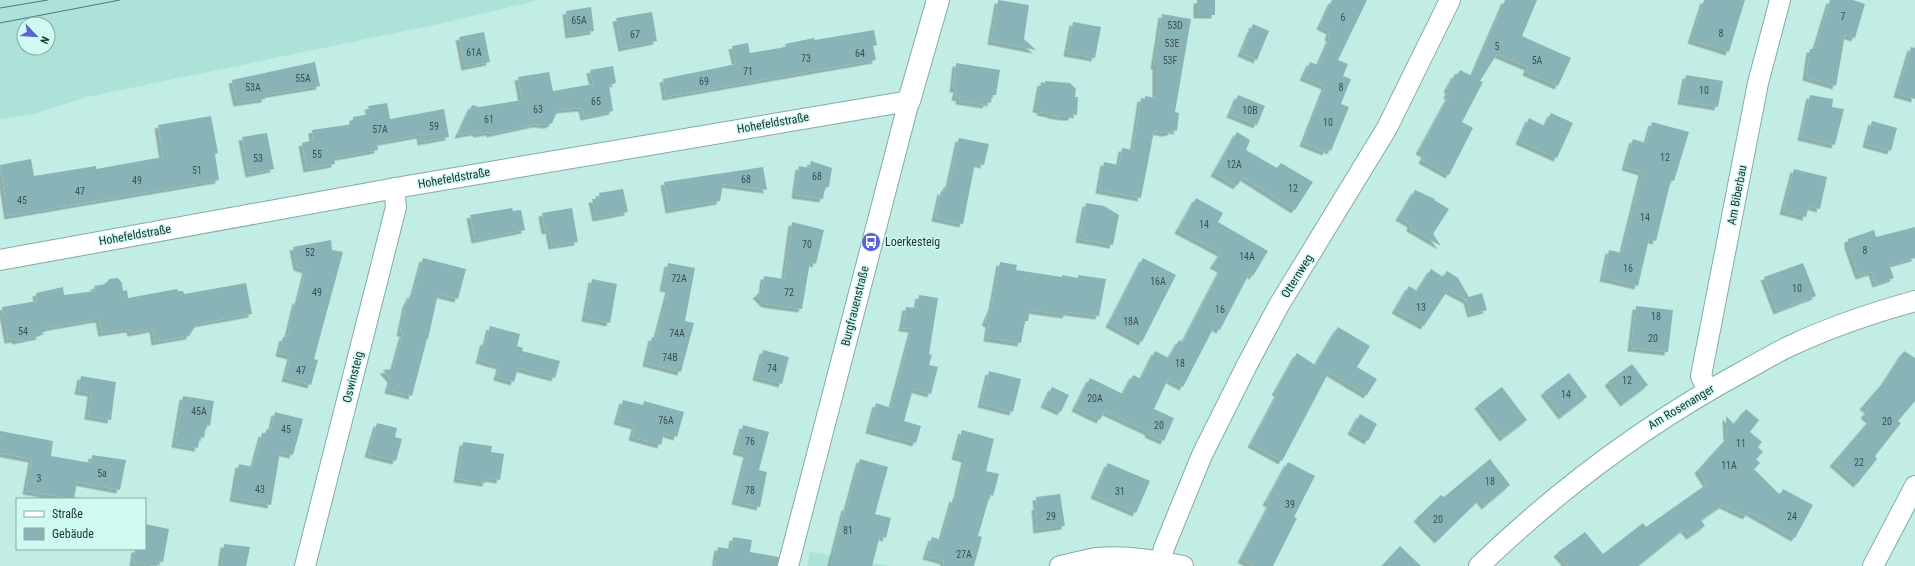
<svg xmlns="http://www.w3.org/2000/svg" width="1915" height="566" font-family="'Roboto Condensed',sans-serif">
<defs>
<filter id="shadow"><feDropShadow dx="-3.5" dy="3.5" stdDeviation="0" flood-color="#0004"/></filter>
</defs>
<rect width="100%" height="100%" fill="#c1ede5"/>
<path fill="#ade2d9" fill-rule="evenodd" d="M0,0h539l-100,24 -352,73 -53,17 -34,5zM24,24h24v24h-24z
M810,552l80,14h-83z"/>
<path fill="#89b4b7" filter="url(#shadow)" d="M998,0l31,5 -5,34 12,11 -45,-9z
M1197,0h18v15h-18z
M1332,0h35l-29,60 10,4 -5,12 8,3 -10,25 8,3 -18,44 -4,-2 -1,3 -23,-9 22,-57 -22,-9 7,-15 8,3 12,-27 -2,-1 2,-6 -10,-5z
M1505,0h32l-15,36 49,22 -13,28 -32,-14 2,-5 -31,-13 -17,27 3,1 -21,40 11,6 -24,47 -27,-15 3,-6 -6,-3 30,-55 -2,-1 2,-5 -2,-1 8,-15 2,1 3,-5 12,6z
M1704,0h41l-16,52 -38,-12z
M1830,0h23l12,4 -10,34 -10,-3 -9,51 -30,-9 4,-28h5z
M591,7l3,24 -25,4 -3,-24z
M652,12l5,29 -35,7 -6,-30z
M1162,14l29,5 -16,93 4,1 -2,18 -5,-1 -1,2 -6,1 -11,-2 -13,67 -42,-8 5,-28 15,3 3,-17 11,2 8,-52 4,1v-3l11,2v-32h-2z
M1073,22l28,5 -6,31 -28,-5z
M1253,24l16,7 -12,29 -16,-7z
M874,30l3,15 -4,1 3,14 -210,37 -3,-18 73,-15 -4,-18 16,-3 2,10 36,-6 -1,-3 29,-6 1,2z
M484,32l6,30 -25,5 -6,-30z
M1911,47l4,1v51l-18,-5z
M315,62l5,24 -55,9v4l-28,4 -5,-23z
M956,63l44,7 -4,25h-4l-1,8 -4,-1 -1,3 -27,-4 1,-3 -5,-1 2,-8h-4z
M613,66l3,17 -7,2 4,26 -29,6 -2,-9 -24,2 -6,13 -4,2 -12,-1 -46,10v-2l-13,2 -1,-2 -18,3 14,-30 7,2 43,-7 -4,-23 31,-5 4,19 40,-7 -3,-14z
M1686,75l37,6 -5,26 -37,-6z
M1045,81l25,2 6,6 -1,8h3l-1,18 -5,-1v3h-8l-13,-2v-1l-11,-2 1,-2 -5,-1 5,-27 4,1z
M1238,95l27,11 -8,19 -27,-11z
M1810,95l23,4 -1,8 12,2 -9,36 -34,-8z
M387,103l3,16 54,-10 5,28 -28,5 -1,-7 -43,8 1,7 -44,8 1,6 -28,5 -5,-26 11,-3 -1,-10 41,-6v-7l17,-3 -2,-8z
M1551,113l22,10 -16,35 -38,-17 10,-23 16,8z
M211,116l7,37 -3,1 4,26 -211,36 -8,-51 31,-6 3,17 62,-10v3l67,-12 -5,-32z
M1872,121l25,7 -6,23 -25,-7z
M1652,122l37,10 -15,49 -3,-1 -15,61 -7,-2 -11,47 -35,-8 6,-28 13,3 20,-81 -17,-5 8,-28 13,4z
M1237,132l13,8 -4,10 31,18 4,-5 32,19 -18,28 -52,-33 -6,9 -23,-13z
M267,133l7,36 -25,5 -7,-37z
M959,138l30,6 -5,21 -9,-2 -12,61 -28,-6 6,-27 4,1 2,-8h2z
M811,161l21,7 -3,19h-4l-2,12 -28,-4 4,-29 10,2z
M763,167l4,23 -44,-6 -3,17 -51,9 -5,-28z
M1794,169l33,8 -7,32 -11,-3 -3,11 -23,-6z
M623,189l5,23 -32,6 -4,-19h8l-1,-6z
M1415,190l20,9 -1,1 15,9 -16,25 8,12 -31,-18 1,-4 -12,-7z
M1196,198l27,15 -5,9 50,29 -15,25 -4,-2 -29,56 -6,-3 -31,60 -15,-8 -14,30 20,9 -10,23 -16,-7 1,-2 -45,-21 -4,9 -25,-12 15,-30 33,16 10,-19 8,4 14,-28 14,7 10,-18 4,2 38,-73 -8,-4 8,-12 -43,-23z
M1086,203l18,3 15,9 -6,30 -34,-6z
M512,208l1,3 8,-1 4,20 -50,10 -5,-25z
M572,208l6,34 -26,4 -3,-16 -4,1 -3,-18z
M792,222l32,8 -8,34 -6,-2 -8,47 -37,-5 -9,-9 6,-4 2,-15 20,3v2z
M1915,227v31l-26,7 5,13 -18,6 -4,-12 -13,4 -11,-31v-6l26,-9 2,7z
M331,240l1,10 11,2 -29,107 4,1 -7,25 -26,-7 6,-22 -12,-3 4,-16 4,1 9,-38 2,1 8,-31 -9,-3 -4,-20z
M423,258l43,11 -8,30 -20,-5 -10,45h-1l-15,57 -24,-6 3,-11 -8,-9 10,-1 10,-36h-3l6,-29 5,-10 2,1z
M1143,258l33,17 -34,67 -33,-18z
M1000,262l17,3 -1,5 46,7v-2l16,3v-3l28,4 -7,37 -32,-4 -1,3 -36,-5 -2,11h-3l-4,22 -34,-5 2,-14 -4,-2 7,-16z
M668,263l27,5 -10,53 9,2 -13,49 -35,-9 6,-26 4,1 13,-49 -6,-1z
M1803,263l13,33 -39,15 -13,-34z
M1431,269l12,8 4,-6 11,7 11,19 13,-4 5,17 -16,4 -4,-14 -19,-10 -24,36 -29,-16 14,-24 8,5z
M118,278l4,5 1,8 4,-1 1,8 49,-9 1,2h5l1,3 62,-11 6,31 -55,10 -8,12 -34,6 -2,-13 -22,4 -1,-4 -28,4 -3,-14 -53,9 1,3 -8,2 1,3 -24,5 -1,-2 -7,1 -6,-33 35,-6 -1,-8 27,-6 1,8 31,-4 -1,-5 12,-2 3,-5z
M592,279l25,5 -7,39 -25,-5z
M919,295l19,3 -9,56 3,1 -3,10 9,2 -7,27 -18,-5 -9,32 17,5 -5,17 -47,-13 7,-27 15,5 21,-79 -10,-1 4,-21 11,1z
M1636,306l37,4 -5,42 -37,-4z
M490,326l30,8 -3,12 6,2 -1,3 38,10 -5,17 -37,-10 -4,14 -17,-5 3,-11 -21,-6 5,-19 2,1z
M1338,327l32,19 -13,21 20,12 -10,16 -38,-23 -47,89 -31,-17 27,-51 -3,-1 22,-39 18,12z
M763,350l26,7 -7,27 -26,-7z
M1904,351l11,7v43l-17,20 3,2 -26,33 2,3 -20,25 -24,-21 37,-43 -6,-5 4,-5 -5,-4 21,-24z
M1632,364l16,21 -24,18 -16,-21z
M989,371l32,8 -8,33 -32,-8z
M1569,373l18,24 -25,19 -18,-24z
M81,376l35,6 -5,38 -23,-4 3,-23 -13,-2z
M1052,387l17,8 -8,17 -17,-8z
M1502,387l25,33 -24,18 -25,-33z
M183,396l31,5 -4,25 -4,-1 -2,13 -4,-1 -2,11 -23,-4z
M623,400l20,5 1,-4 40,11 -7,25 -13,-4 -3,12 -29,-8 3,-11 -18,-5z
M1746,409l13,11 -9,12 12,10 -4,5 5,5 -7,7 4,4 -6,6 26,26 3,-6 30,16 -18,33 -46,-26 -3,4 -23,-11 -22,15 4,6 -15,10 -6,-7 -46,37h-70l-11,-13 28,-21 18,22 40,-31 3,4 61,-43 -9,-14 29,-32 -1,-22 8,8z
M275,412l28,7 -10,36 -13,-3 -9,53 -38,-7 6,-34 14,3 9,-34 3,1 2,-5 4,1z
M1360,414l17,10 -9,17 -17,-10z
M377,423l20,5 -2,9 7,2 -6,22 -28,-7z
M743,425l26,7 -10,38 8,2 -7,35 -25,-6 12,-47 -11,-3z
M962,430l32,9 -8,32 13,3 -6,22 -3,-1 -12,41 4,1 -8,29h-31l1,-5 -18,-5 6,-19 9,3 12,-42 3,1 9,-40 -10,-3z
M0,431l53,10 -2,15 40,7 1,-8 34,5 -6,30 -43,-8 -3,17 -48,-8 6,-32 -32,-6z
M463,442l29,4 -1,6 13,2 -4,26 -13,-2 -1,5 -29,-4z
M860,459l28,8 -13,47 16,4 -5,20 -6,-2 -8,30h-42l15,-59h2z
M1490,459l20,26 -25,21 -5,-7 -42,41 -21,-22 24,-23 3,2z
M1288,462l27,14 -21,41 3,1 -24,48h-20l-12,-7 29,-55 -4,-2z
M1108,463l42,18 -14,32 -42,-18z
M1060,494l5,32 -28,4 -2,-23h2l-1,-10z
M145,524l24,5 -6,33 -5,-1 -1,5 -24,-3 2,-14h10z
M733,537l19,3 -2,12 29,5 -2,9h-62l3,-19 13,2z
M224,544l26,3 -4,19h-25z
M1400,546l21,20h-39z"/>
<g fill="none" stroke-linecap="round" stroke-linejoin="round">
<defs>
<path id="minor" d="M0,260l407,-74 502,-85 -121,465
M1708,391l-7,-15 57,-293 22,-83
M1161,561l3,-13 38,-93 45,-90 32,-60 108,-177 63,-128
M305,566l91,-359 -2,-19
M1060,566c12,-2 24,-6 36,-8 29,-3 59,2 87,8
M1479,566c80,-77 165,-141 263,-194 15,-8 31,-18 48,-26 40,-19 82,-33 125,-45
M1873,566l42,-80"/>
<path id="tertiary" d="M909,101l29,-101"/>
</defs>
<use href="#minor" stroke="#82aca4" stroke-width="22"/>
<use href="#tertiary" stroke="#82aca4" stroke-width="24"/>
<use href="#minor" stroke="#fff" stroke-width="20"/>
<use href="#tertiary" stroke="#fff" stroke-width="22"/>
<path stroke="#58736f" stroke-width="1" d="M0,8l48,-8
M0,23l120,-23"/>
</g>
<defs>
<symbol id="bus-disc" viewBox="-11 -11 22 22"><circle r="9.5" fill="#5b62d9" stroke="#cefaf2"/><path d="M-5-6H5V4H4V6H2V4H-2V6H-4V4H-5ZM-3.5-4V0h7V-4ZM-3.5 1.2v1.5H-2V1.2ZM2 1.2v1.5H3.5V1.2Z" fill="#fff"/></symbol>
</defs>
<g fill-rule="evenodd">
<use href="#bus-disc" x="860" y="231" width="22" height="22"/>
</g>
<g text-anchor="middle" stroke-width="3" stroke-linejoin="round" paint-order="stroke">
<g font-size="10" fill="#3a5150">
<text x="1843" y="20">7</text>
<text x="1343" y="21">6</text>
<text x="579" y="24">65A</text>
<text x="1175" y="29">53D</text>
<text x="1721" y="37">8</text>
<text x="635" y="38">67</text>
<text x="1172" y="47">53E</text>
<text x="1497" y="50">5</text>
<text x="474" y="56">61A</text>
<text x="860" y="57">64</text>
<text x="806" y="62">73</text>
<text x="1170" y="64">53F</text>
<text x="1537" y="64">5A</text>
<text x="748" y="75">71</text>
<text x="303" y="82">55A</text>
<text x="704" y="85">69</text>
<text x="253" y="91">53A</text>
<text x="1341" y="91">8</text>
<text x="1704" y="94">10</text>
<text x="596" y="105">65</text>
<text x="538" y="113">63</text>
<text x="1250" y="114">10B</text>
<text x="489" y="123">61</text>
<text x="1328" y="126">10</text>
<text x="434" y="130">59</text>
<text x="380" y="133">57A</text>
<text x="317" y="158">55</text>
<text x="1665" y="161">12</text>
<text x="258" y="162">53</text>
<text x="1234" y="168">12A</text>
<text x="197" y="174">51</text>
<text x="817" y="180">68</text>
<text x="746" y="183">68</text>
<text x="137" y="184">49</text>
<text x="1293" y="192">12</text>
<text x="80" y="195">47</text>
<text x="22" y="204">45</text>
<text x="1645" y="221">14</text>
<text x="1204" y="228">14</text>
<text x="807" y="248">70</text>
<text x="1865" y="254">8</text>
<text x="310" y="256">52</text>
<text x="1247" y="260">14A</text>
<text x="1628" y="272">16</text>
<text x="679" y="282">72A</text>
<text x="1158" y="285">16A</text>
<text x="1797" y="292">10</text>
<text x="317" y="296">49</text>
<text x="789" y="296">72</text>
<text x="1421" y="311">13</text>
<text x="1220" y="313">16</text>
<text x="1656" y="320">18</text>
<text x="1131" y="325">18A</text>
<text x="23" y="335">54</text>
<text x="677" y="337">74A</text>
<text x="1653" y="342">20</text>
<text x="670" y="361">74B</text>
<text x="1180" y="367">18</text>
<text x="772" y="372">74</text>
<text x="301" y="374">47</text>
<text x="1627" y="384">12</text>
<text x="1566" y="398">14</text>
<text x="1095" y="402">20A</text>
<text x="199" y="415">45A</text>
<text x="666" y="424">76A</text>
<text x="1887" y="425">20</text>
<text x="1159" y="429">20</text>
<text x="286" y="433">45</text>
<text x="750" y="445">76</text>
<text x="1741" y="447">11</text>
<text x="1859" y="466">22</text>
<text x="1729" y="469">11A</text>
<text x="102" y="477">5a</text>
<text x="39" y="482">3</text>
<text x="1490" y="485">18</text>
<text x="260" y="493">43</text>
<text x="750" y="494">78</text>
<text x="1120" y="495">31</text>
<text x="1290" y="508">39</text>
<text x="1051" y="520">29</text>
<text x="1792" y="520">24</text>
<text x="1438" y="523">20</text>
<text x="848" y="534">81</text>
<text x="964" y="558">27A</text>
</g>
<g font-size="12" fill="#1f302e" stroke="#cefaf2">
<text transform="translate(773 123) rotate(-10)" y="4">Hohefeldstraße</text>
<text transform="translate(454 178) rotate(-10)" y="4">Hohefeldstraße</text>
<text transform="translate(1737 195) rotate(-79)" y="4">Am Biberbau</text>
<text transform="translate(135 235) rotate(-10)" y="4">Hohefeldstraße</text>
<text transform="translate(1297 276) rotate(-58)" y="4">Otternweg</text>
<text transform="translate(855 306) rotate(-76)" y="4">Burgfrauenstraße</text>
<text transform="translate(353 377) rotate(-76)" y="4">Oswinsteig</text>
<text transform="translate(1681 407) rotate(-31)" y="4">Am Rosenanger</text>
</g>
<g font-size="12" fill="#1f302e" stroke="#cefaf2" text-anchor="start">
<text x="885" y="246">Loerkesteig</text>
</g>
</g>
<rect x="16" y="498" width="130" height="52" fill="#cefaf2" stroke="#88a9a4"/>
<rect x="24" y="511" width="20" height="6" fill="#ffffff" stroke="#88a9a4"/>
<text x="52" y="518" font-size="12" fill="#1f302e">Straße</text>
<rect x="24" y="528" width="20" height="12" fill="#89b4b7" stroke="#88a9a4"/>
<text x="52" y="538" font-size="12" fill="#1f302e">Gebäude</text>
<g transform="translate(36 36) rotate(115)"><circle r="19" fill="#cefaf2" stroke="#88a9a4"/>
<path d="M0-3L7 15L0 10L-7 15Z" fill="#5b62d9"/>
<text y="-6" font-size="11" font-weight="bold" text-anchor="middle" fill="#1f302e">N</text>
</g>
</svg>
